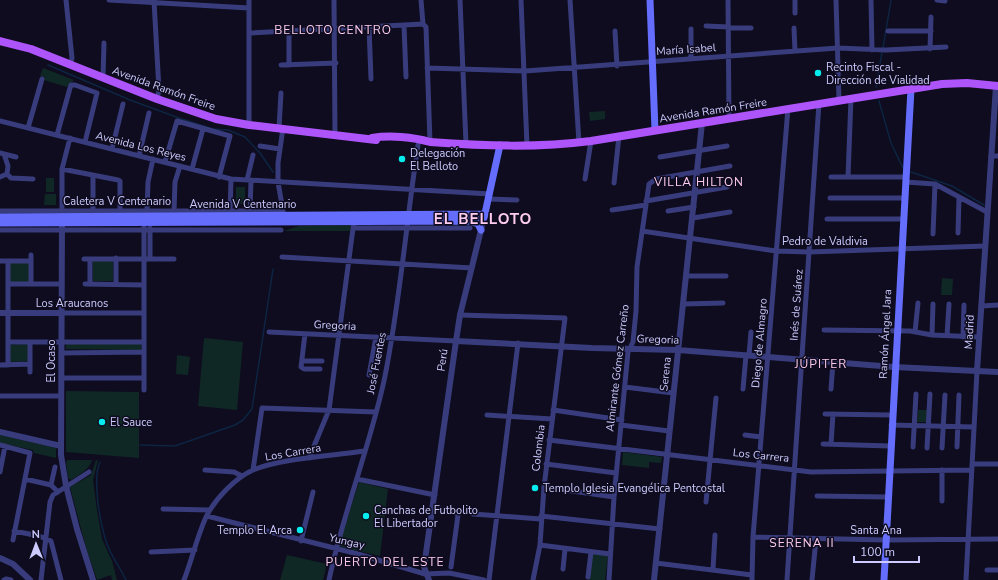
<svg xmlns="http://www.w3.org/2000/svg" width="998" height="580" font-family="'Nunito Sans',sans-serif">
<rect width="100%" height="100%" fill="#0e0c1e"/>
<path fill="#102825" d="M43,68l31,12 -7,7 -23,-7 1,-3 -5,-1z
M605,111v8l-15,2 -1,-9z
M46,178h8v14h-8z
M236,187h9v17h-9z
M45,194h11v11h-12z
M351,225l-1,6h-66l15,-5z
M93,261h20v20h-20z
M10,263h19v19h-19z
M942,278l11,1 -1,16h-11z
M204,338l39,4 -6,68 -39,-4z
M29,344v17l-19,1v-17z
M66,344h75v6l-75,-1z
M177,355l13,2 -2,18 -12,-1z
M66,391l73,1v66l-73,-6z
M918,410h10v12h-11z
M0,435l56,13v10l-22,-5 -1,-3 -33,-7z
M623,452l39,5 -1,6 -12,-1v6l-27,-3z
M68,460h24c-2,9 -13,15 -21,20l-3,-2 -2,-16z
M96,460h2l-5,20 4,30 5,29 10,22 5,19h-5l-1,-5 -14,5 -10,-29 -17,-64 21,-12z
M359,482l29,7 -8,67 -39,-9 -2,-4z
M592,554l16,1 -3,25h-16z
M287,555l40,9 -4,16h-43z"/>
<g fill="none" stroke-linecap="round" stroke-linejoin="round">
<path stroke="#0d2542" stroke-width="1.5" d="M883,48l8,-48
M48,65l82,35 49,18 34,11 15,1 17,7 15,16 13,19
M876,87l6,-35
M879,101l12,42 12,25
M911,172l41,14 32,19
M140,445l35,1 60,-21 8,-5 9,-11 21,-140
M100,462c-8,17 0,60 6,79 4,14 14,26 20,39"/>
<path stroke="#383c7c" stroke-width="5" d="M66,0l6,58 -2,7
M109,0l140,8
M249,0v125
M334,0l1,135
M421,0l2,24 3,3 4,115
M460,0l6,144
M521,0l6,146
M570,0l9,143
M728,0l1,118
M836,0l3,100
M871,0l1,50
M937,0l8,1
M154,1l5,89 -2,9
M795,13v-13
M404,25l2,52
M706,26l23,1
M369,27l2,52
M729,28h22
M794,28l1,23
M691,29v30
M615,31l2,35
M888,31h43
M249,33l174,-9
M930,49l1,-32
M281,65l55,-2
M289,65v-35
M427,68l98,3 313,-23 48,2 60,-3
M103,77l1,-34
M0,121l231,58 259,15
M28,128l14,-49
M279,128l2,-35
M57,135l13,-47 1,-3h4l22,8 -12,49
M260,146l20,3
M112,149l11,-45
M0,153l16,4
M4,154l4,12 -1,8
M139,156l10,-43
M991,156h7
M660,157l67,-11
M165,162l12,-41 53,15 -11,41
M62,169l56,11 2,1v32
M192,169l11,-40
M7,174l4,4 22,1
M93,176v35
M0,177l7,-3
M831,177h75
M848,177l3,-79
M585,179l6,-38
M247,180l6,-25
M905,182l30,2 52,28
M614,183l5,-47
M830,198h74
M488,199l29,1
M646,201l81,-14
M612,210l34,-5
M0,211h283l-5,-29v-19l5,-35
M147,211l1,-29 5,-23
M174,211l1,-29 5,-16
M250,211l1,-31
M668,211l26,-4
M230,212l1,-33
M62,214v-45l8,-31
M693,218l37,-6
M827,219h76
M150,228v31
M354,228h116
M0,230h281
M642,231l134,20 33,1 176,-6
M958,233l1,-35
M933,234l2,-50
M282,257l190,11
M116,258v26
M84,259h90
M0,261h31
M686,276h40
M8,284h53
M31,284v-29
M85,284l59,1
M90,284v-25
M683,304l40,-1
M981,306l17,-1
M62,313h82
M460,315l105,3 -21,169 -4,58 -7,35
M824,330l86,1 22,4 47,2
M269,332l187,9
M915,332l3,-29
M305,334l-4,33 3,2h16
M932,335l1,-31
M947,336l2,-32
M963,337l1,-32
M8,342h136
M30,342v30
M61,353l83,-1
M749,355l2,-23
M302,361h20
M0,365l30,-1
M8,365v-104
M369,375l7,-38
M61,378h83
M625,387l48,6
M743,389l3,-34
M831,389l2,-27
M144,390v-163
M0,396h61
M553,410l69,10
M825,414l67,1
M487,415l65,4
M621,425l48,6
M891,425l83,2
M745,435l16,2
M549,440l262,32 161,-2
M823,444l67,2
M831,444l2,-30
M0,445l30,8 -17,87
M913,447l3,-53
M957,447l2,-52
M927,448l3,-54
M942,448l3,-53
M309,458l20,-48 25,-189
M546,464l70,9
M973,464h25
M205,470l29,2 8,4
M253,470l9,-62 114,4
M942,470v31
M0,472l5,-26
M25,479l26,6 7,7
M357,479l78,16
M51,485l4,-18
M544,487l70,10
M817,496l70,1
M706,502l10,-104
M433,508l21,3 4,4 -7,52
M163,509l47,1
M473,514l67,5
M207,516l151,38 67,20 24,-1 35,7
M541,516l119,13
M14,531l25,5 12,5 10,39
M753,537l133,3 112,-1
M301,541l12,-49
M540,545l70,9
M151,552l44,-2
M656,563l96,12
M563,569l2,-20
M713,569l2,-34
M987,570h11
M588,577l3,-25
M4,580l2,-1 5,1
M41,580l9,-78 3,-7 36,-23
M184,580c8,-21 13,-43 22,-63 9,-18 29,-39 47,-47 28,-12 80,-14 111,-19
M329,580c14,-67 40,-131 55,-199 16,-77 22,-158 34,-236
M489,580l29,-237
M609,580l5,-83 14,-145 5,-10 3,-31 1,-44 12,-83 7,-5 74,-13
M752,580l1,-43 35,-429
M787,580l32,-477
M812,580l4,-41
M966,580l11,-209"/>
<path stroke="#383c7c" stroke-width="6" d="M62,220l-1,235 5,31 11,43 16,51
M0,313h62
M456,341l136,7 86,2 216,17 104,5
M977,371l19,-285
M0,432l61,14
M0,558l13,6 17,16
M429,580l-5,-13 32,-226 4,-26 24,-97
M654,580l48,-457"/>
<path stroke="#646dfc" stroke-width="7" d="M650,0l5,130
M0,217l485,-3
M472,222l6,2 3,6
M0,223l475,-2 9,-3 16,-73
M884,580l27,-491"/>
<path stroke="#ae54fb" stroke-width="8" d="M0,41l31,8 126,50 59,20 33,6 127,15
M372,138c18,-3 41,-1 58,4 54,4 107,6 161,-1l351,-57 25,-1 31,3"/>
</g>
<g fill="#05ecef" stroke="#0e0c1e" stroke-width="1.5">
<circle cx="818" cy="73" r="4"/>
<circle cx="402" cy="159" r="4"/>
<circle cx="102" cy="422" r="4"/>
<circle cx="535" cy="488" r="4"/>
<circle cx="366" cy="516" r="4"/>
<circle cx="300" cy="530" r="4"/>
</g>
<g text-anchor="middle" stroke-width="3" stroke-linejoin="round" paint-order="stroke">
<g font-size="11" fill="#cccafe" stroke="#0e0c1e">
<text transform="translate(686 49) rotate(-4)" y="4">María Isabel</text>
<text transform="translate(164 88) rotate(20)" y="4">Avenida Ramón Freire</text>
<text transform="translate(713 110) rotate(-9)" y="4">Avenida Ramón Freire</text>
<text transform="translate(141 146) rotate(14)" y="4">Avenida Los Reyes</text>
<text x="117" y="205">Caletera V Centenario</text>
<text x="243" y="208">Avenida V Centenario</text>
<text x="825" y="245">Pedro de Valdivia</text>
<text x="72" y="307">Los Araucanos</text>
<text transform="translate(796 305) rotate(-86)" y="4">Inés de Suárez</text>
<text transform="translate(335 325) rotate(3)" y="4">Gregoria</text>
<text transform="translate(969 332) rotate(-87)" y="4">Madrid</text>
<text transform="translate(885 334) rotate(-87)" y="4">Ramón Ángel Jara</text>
<text transform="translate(658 339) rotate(2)" y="4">Gregoria</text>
<text transform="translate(759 343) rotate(-85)" y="4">Diego de Almagro</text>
<text transform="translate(442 360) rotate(-82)" y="4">Perú</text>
<text transform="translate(51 361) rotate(-90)" y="4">El Ocaso</text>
<text transform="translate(376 363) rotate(-79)" y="4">José Fuentes</text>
<text transform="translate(617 368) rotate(-83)" y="4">Almirante Gómez Carreño</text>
<text transform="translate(665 374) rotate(-84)" y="4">Serena</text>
<text transform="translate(538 448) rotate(-83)" y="4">Colombia</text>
<text transform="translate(293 452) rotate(-10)" y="4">Los Carrera</text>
<text transform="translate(761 455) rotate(6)" y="4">Los Carrera</text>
<text x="876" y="534">Santa Ana</text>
<text transform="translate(347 541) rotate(13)" y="4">Yungay</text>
</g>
<g font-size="11" fill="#cccafe" stroke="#0e0c1e" text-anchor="start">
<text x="826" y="71">Recinto Fiscal -<tspan x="826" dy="13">Dirección de Vialidad</tspan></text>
<text x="410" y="157">Delegación<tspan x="410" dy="13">El Belloto</tspan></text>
<text x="110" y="426">El Sauce</text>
<text x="543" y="492">Templo Iglesia Evangélica Pentcostal</text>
<text x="374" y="514">Canchas de Futbolito<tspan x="374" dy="13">El Libertador</tspan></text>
<text x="292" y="534" text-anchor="end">Templo El Arca</text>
</g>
<g font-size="12" letter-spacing="1" fill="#feccf0" stroke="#0e0c1e">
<text x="333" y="34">BELLOTO CENTRO</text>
<text x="699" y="186">VILLA HILTON</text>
<text x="821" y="368">JÚPITER</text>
<text x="802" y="547">SERENA II</text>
<text x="385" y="566">PUERTO DEL ESTE</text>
</g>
<g font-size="15" font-weight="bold" letter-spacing="1" fill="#feccf0" stroke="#0e0c1e">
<text x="483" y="224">EL BELLOTO</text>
</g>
</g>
<g transform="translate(36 544) rotate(359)" stroke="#0e0c1e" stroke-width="3" paint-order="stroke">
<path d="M0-3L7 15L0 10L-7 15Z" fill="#cccafe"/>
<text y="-6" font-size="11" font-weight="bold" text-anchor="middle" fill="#cccafe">N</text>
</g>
<path d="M854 556v6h65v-6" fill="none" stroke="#cccafe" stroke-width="2"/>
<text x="860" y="556" font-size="12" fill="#cccafe" stroke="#0e0c1e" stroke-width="3" paint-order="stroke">100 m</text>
</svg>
